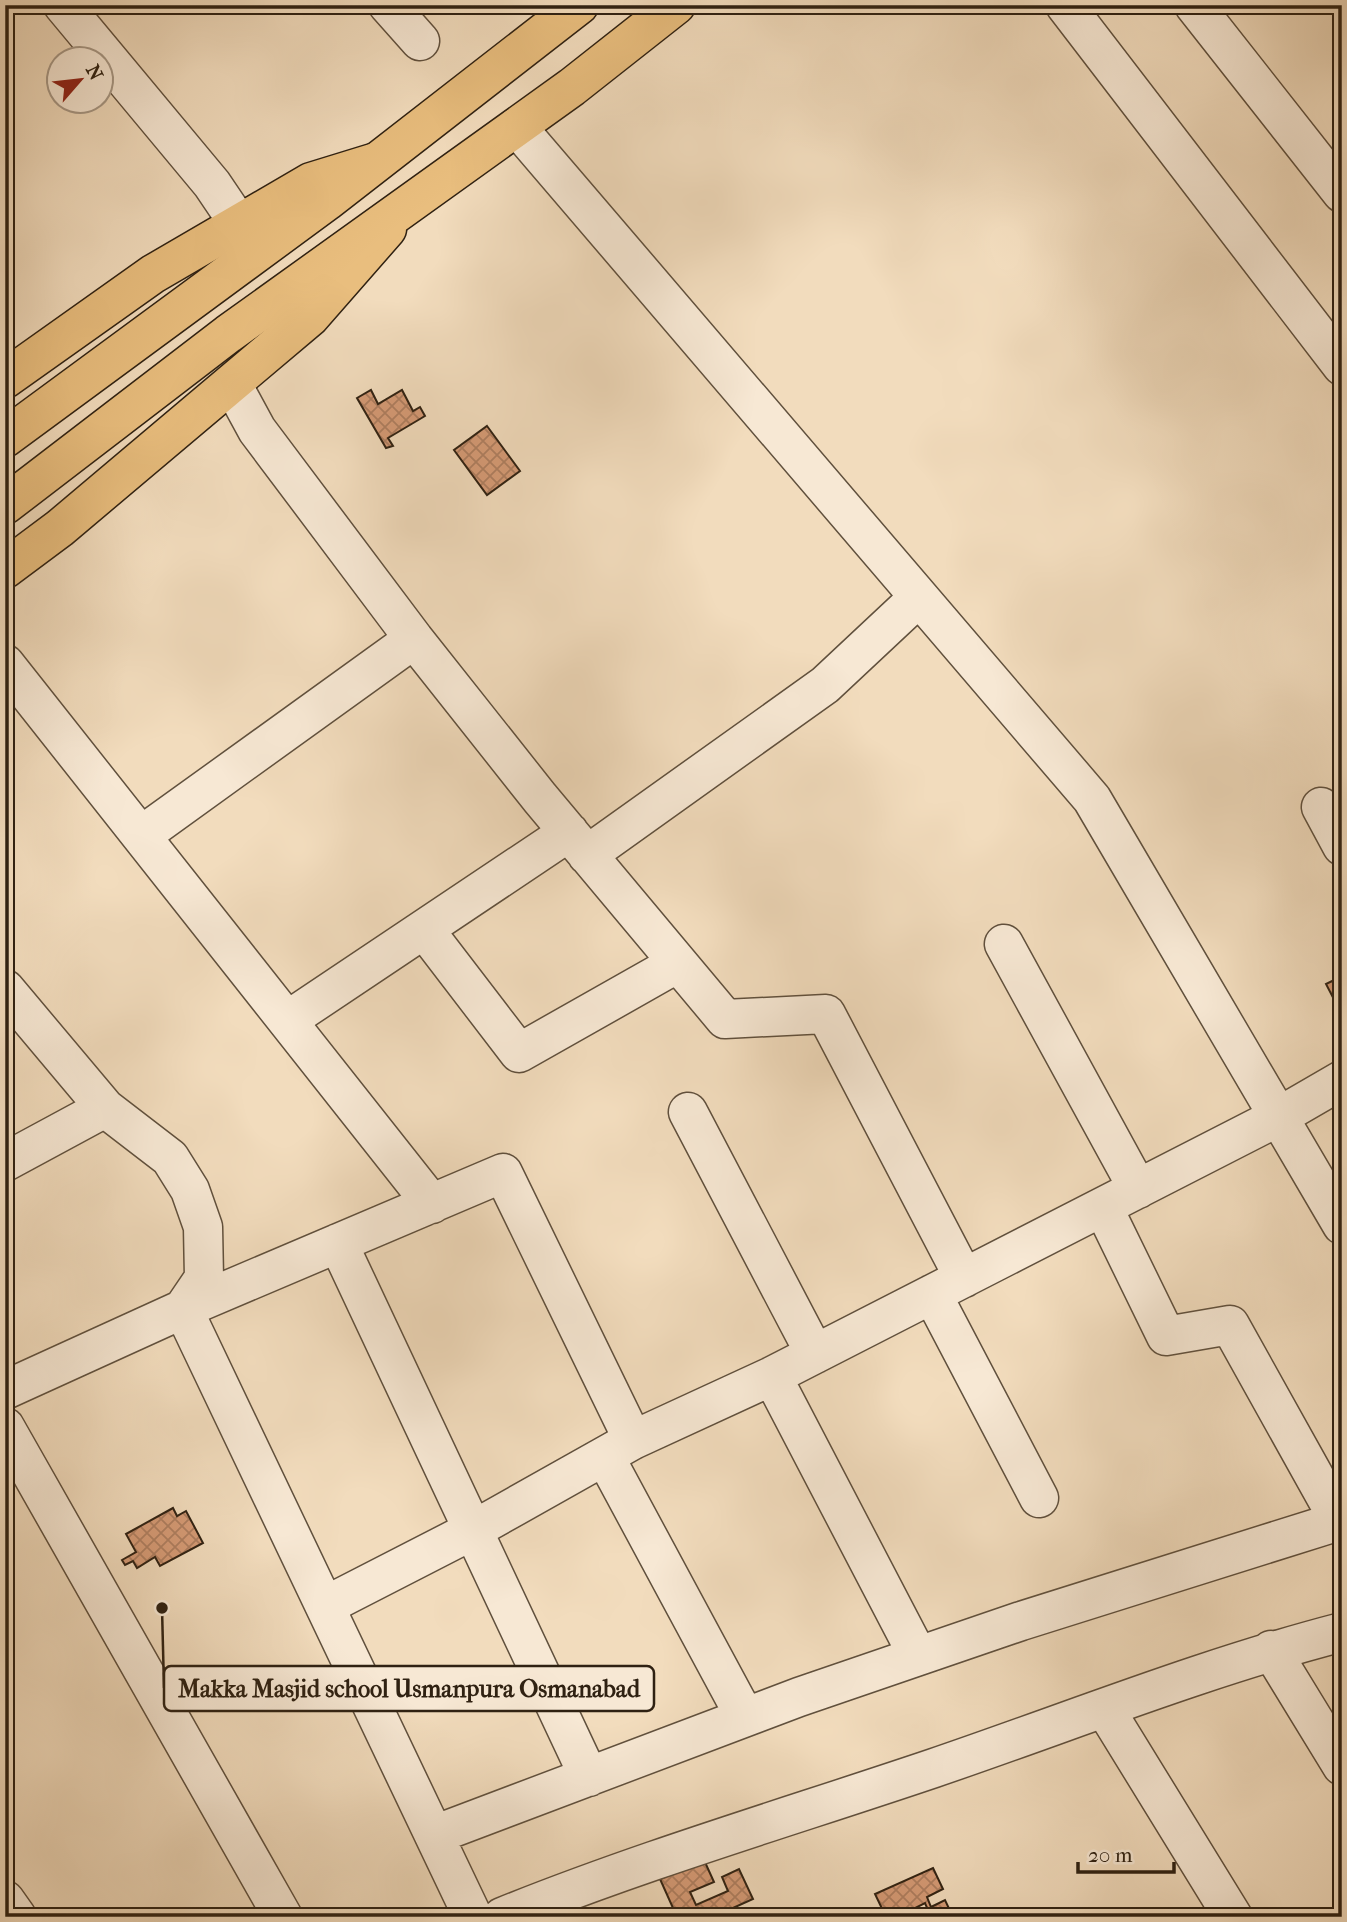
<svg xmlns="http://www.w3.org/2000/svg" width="1347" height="1922" font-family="'IM FELL French Canon',serif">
<defs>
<pattern id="building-cross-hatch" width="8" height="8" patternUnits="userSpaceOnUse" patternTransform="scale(1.75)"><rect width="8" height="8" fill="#d69b76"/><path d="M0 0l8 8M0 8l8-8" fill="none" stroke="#ae7e5f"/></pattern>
</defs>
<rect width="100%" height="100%" fill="#f2dcbd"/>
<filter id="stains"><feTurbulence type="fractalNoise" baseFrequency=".00286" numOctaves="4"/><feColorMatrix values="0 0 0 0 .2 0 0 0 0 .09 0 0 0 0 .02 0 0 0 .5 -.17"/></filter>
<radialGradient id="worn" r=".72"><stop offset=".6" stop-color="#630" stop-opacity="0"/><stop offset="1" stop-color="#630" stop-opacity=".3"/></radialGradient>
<path fill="url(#building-cross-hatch)" stroke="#2f2112" stroke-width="2" d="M371,390l7,14 24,-14 11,21 7,-4 5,9 -37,22 5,8 -7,2 -29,-50z
M487,426l33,45 -33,24 -33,-45z
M1342,976v37h-1l-15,-29z
M173,1508l4,8 9,-5 17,32 -43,23 -5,-9 -18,11 -4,-7 -8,4 -3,-5 14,-8 -10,-18z
M704,1860l10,22 -24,10 6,13 32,-14 -6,-14 17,-8 14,30 -40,18h-14l-2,-3 -3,3h-17l-17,-38z
M933,1868l10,21 -16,8 4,10 14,-7 8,17h-22l-6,-14 -18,9 2,5h-23l-11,-23z"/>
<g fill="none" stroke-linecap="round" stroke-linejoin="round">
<defs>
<path id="minor" d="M63,5l149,179 27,40
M388,5l32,36
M1065,5l277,361
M1194,5l148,188
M517,127l575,672 250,426
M232,384l25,46 157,209 126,159 185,221 101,-5 138,264
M5,664l427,540
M1321,807l21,39
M142,835l272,-196
M587,855l238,-170 94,-88
M424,929l95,124 159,-90
M1004,944l134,245
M5,989l100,119 65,50 20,32 13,37 1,51 -21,31 290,608
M288,1020l281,-188
M688,1112l127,242
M5,1162l100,-54
M1103,1207l63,129 64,-11 112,201
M338,1243l251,534
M932,1294l107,204
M772,1376l146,280
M5,1390l178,-81 320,-136 130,267
M5,1427l278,490
M605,1457l140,260
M325,1606l148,-76 160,-90 139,-64 506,-259 64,-37
M1271,1650l71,116
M1105,1709l128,208
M434,1835l365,-138 222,-76 318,-100
M5,1900l12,17
M502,1917c141,-57 287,-100 432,-149 135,-46 269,-100 408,-136"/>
<path id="major" d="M5,379l148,-105 158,-92 65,-20
M5,569l55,-41 250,-211 77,-88"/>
<path id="highway" d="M5,438l322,-237 252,-196
M5,505l223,-171 344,-247 104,-82"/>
</defs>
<use href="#minor" stroke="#60503d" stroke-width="41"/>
<use href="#major" stroke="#2f2112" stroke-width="41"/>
<use href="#highway" stroke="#2f2112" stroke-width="41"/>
<use href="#minor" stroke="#f7e8d4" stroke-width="38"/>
<use href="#major" stroke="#e9be7e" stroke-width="38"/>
<use href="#highway" stroke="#e9be7e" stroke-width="38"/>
</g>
<path fill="none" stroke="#2f2112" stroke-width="2.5" d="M162 1608L164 1688"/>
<circle fill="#2f2112" stroke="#f7e8d4" stroke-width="2.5" cx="162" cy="1608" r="7"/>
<rect fill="#f7e8d4" stroke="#2f2112" stroke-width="2.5" x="164" y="1666" width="490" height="45" rx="7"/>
<g font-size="24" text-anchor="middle" font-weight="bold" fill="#2f2112">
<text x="409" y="1697">Makka Masjid school Usmanpura Osmanabad</text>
</g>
<rect width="1347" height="1922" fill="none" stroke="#f2dcbd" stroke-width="28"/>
<rect x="7" y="7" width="1333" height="1908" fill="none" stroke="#2f2112" stroke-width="3.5"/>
<rect x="14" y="14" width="1319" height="1894" fill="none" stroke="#2f2112" stroke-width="2"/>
<g transform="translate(80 80) rotate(62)"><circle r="33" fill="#f7e8d4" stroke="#a79886" stroke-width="2"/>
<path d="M0-5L12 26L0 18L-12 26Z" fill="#8f2418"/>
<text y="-10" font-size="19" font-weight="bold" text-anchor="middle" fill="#2f2112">N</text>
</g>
<path d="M1078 1862v10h96v-10" fill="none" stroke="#2f2112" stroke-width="3.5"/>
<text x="1088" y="1862" font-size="21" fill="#2f2112" stroke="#f7e8d4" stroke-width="5" paint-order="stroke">20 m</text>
<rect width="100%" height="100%" filter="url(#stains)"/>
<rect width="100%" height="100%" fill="url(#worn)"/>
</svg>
